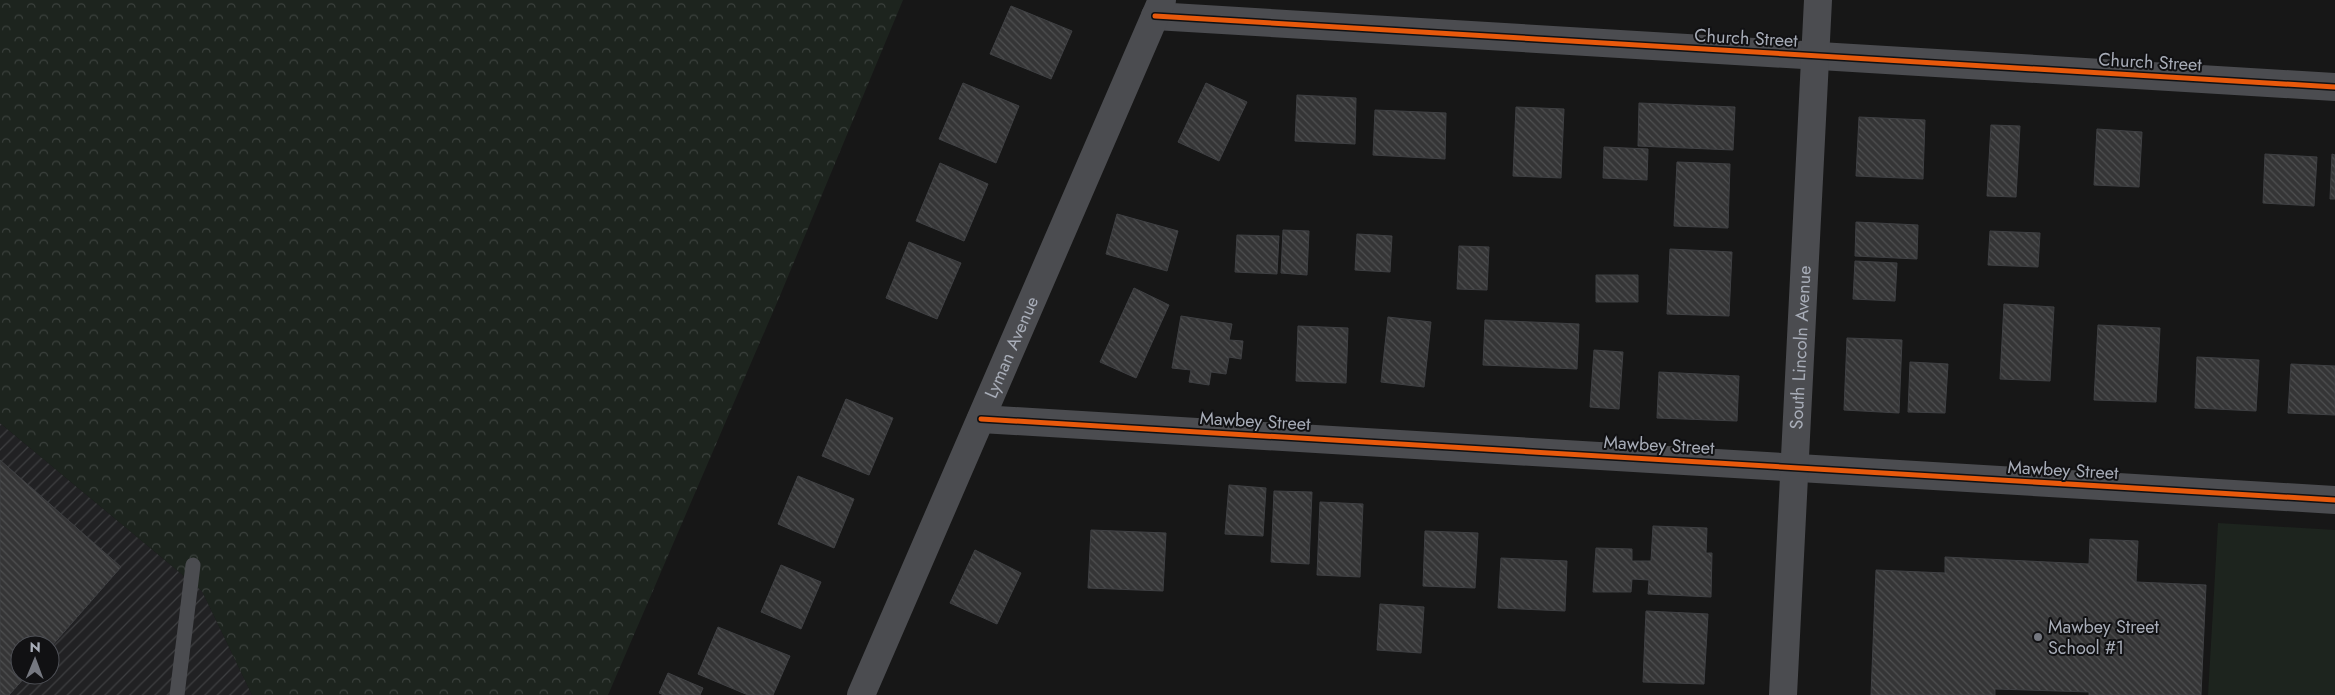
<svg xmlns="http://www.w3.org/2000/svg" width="2335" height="695" font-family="Jost,sans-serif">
<defs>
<pattern id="industrial-furrows" width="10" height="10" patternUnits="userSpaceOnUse" patternTransform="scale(1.25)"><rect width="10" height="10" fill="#212123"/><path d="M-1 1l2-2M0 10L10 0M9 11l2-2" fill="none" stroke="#3e3f41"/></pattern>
<pattern id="forest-crowns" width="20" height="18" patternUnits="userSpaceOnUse" patternTransform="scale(1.25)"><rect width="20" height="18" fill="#1d241e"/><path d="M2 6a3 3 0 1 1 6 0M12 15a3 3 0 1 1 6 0" fill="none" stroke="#3b413d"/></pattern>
<pattern id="building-back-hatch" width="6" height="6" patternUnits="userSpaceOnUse" patternTransform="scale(1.25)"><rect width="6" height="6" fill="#353536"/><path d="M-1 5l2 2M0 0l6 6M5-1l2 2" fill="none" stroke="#4f5051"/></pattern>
</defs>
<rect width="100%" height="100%" fill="#171717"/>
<path fill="url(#industrial-furrows)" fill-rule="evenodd" d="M0,423l202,168 50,104h-252zM20,645h30v30h-30z"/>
<path fill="#1d241e" d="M2218,523l117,7v165h-127z"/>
<path fill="url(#forest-crowns)" d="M0,0h903l-124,298 -171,397h-356l-50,-104 -202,-168z"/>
<path fill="url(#building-back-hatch)" stroke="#3f4043" d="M1011,6l61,25 -21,48 -61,-25z
M963,83l56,23 -23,57 -57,-24z
M1206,83l41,19 -28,59 -41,-19z
M1297,95l59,3 -1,46 -60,-3z
M1639,103l96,4 -2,43 -95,-4z
M1516,107l48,2 -3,69 -48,-2z
M1375,110l71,3 -1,46 -72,-4z
M1859,117l66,3 -2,59 -67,-3z
M1991,125l29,1 -4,71 -29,-1z
M2097,129l45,3 -3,55 -45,-2z
M1604,147l44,2 -1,31 -44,-2z
M2265,154l52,3 -3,49 -51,-3z
M2332,154l3,1v44h-5z
M1677,162l53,2 -2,64 -54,-2z
M940,163l48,21 -24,57 -48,-20z
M1117,214l61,17 -11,40 -61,-17z
M1856,222l62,3 -1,34 -62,-3z
M1283,230l26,1 -2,44 -26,-2z
M1990,231l50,2 -2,34 -50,-2z
M1357,234l35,2 -2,36 -35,-2z
M1237,235l42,1 -2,38 -42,-2z
M909,242l52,21 -24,56 -51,-21z
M1459,246l30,1 -2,43 -30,-1z
M1670,249l62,3 -3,64 -62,-2z
M1855,261l42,2 -2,38 -42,-2z
M1596,275h42v27h-42z
M1134,288l35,17 -33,73 -36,-16z
M2004,304l50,3 -4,74 -50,-2z
M1181,316l51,8 -3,16 14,1 -2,18 -12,-2 -3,17 -15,-2 -2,13 -20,-3 2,-12 -19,-2z
M1388,317l43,5 -7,65 -43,-5z
M1485,320l94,4 -2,45 -94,-4z
M2098,325l62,3 -4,74 -62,-2z
M1298,326l50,2 -2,55 -50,-2z
M1847,338l55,2 -3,73 -55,-3z
M1594,350l29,2 -4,57 -29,-2z
M2197,357l62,3 -3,51 -61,-3z
M1910,362l38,2 -3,49 -37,-1z
M2291,364l44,2v49l-47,-2z
M1659,372l80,4 -2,45 -80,-3z
M846,399l47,19 -24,57 -47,-19z
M0,460l121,107 -71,81v-3h-30v30h7l-18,20h-9z
M798,476l56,23 -20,49 -56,-24z
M1229,485l37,3 -3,48 -38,-2z
M1274,491l38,1 -3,72 -38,-2z
M1320,502l43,2 -3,73 -43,-2z
M1653,526l54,2 -1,25h6l-1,44 -63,-3 1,-14 -17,-1 -1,13h-38l3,-44 36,1v12h19z
M1091,530l75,3 -3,58 -75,-3z
M1425,531l53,2 -3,55 -52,-2z
M2090,539l48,2 -2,41 70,3 -5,110h-112v-3l-94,-3v6h-124l5,-125 69,3v-16l144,7z
M975,550l46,23 -24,51 -47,-21z
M1501,558l66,3 -2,50 -67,-3z
M781,565l40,17 -20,47 -40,-17z
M1380,604l44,3 -3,46 -44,-3z
M1646,611l62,3 -4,70 -61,-2z
M718,627l72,29 -17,39h-25l-50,-21z
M668,673l35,15 -3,7h-36l-5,-2z"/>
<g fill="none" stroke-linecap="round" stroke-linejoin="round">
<path stroke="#4b4c50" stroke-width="15" d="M177,695l16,-130"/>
<g stroke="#4b4c50" stroke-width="28">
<path d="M1155,16l1180,71"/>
<path d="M981,419l1354,81"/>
<path id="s1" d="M861,695l301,-695"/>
<path id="s2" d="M1783,695l35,-695"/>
</g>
<defs>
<path id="cycleway" d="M1155,16l1180,71
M981,419l1354,81"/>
</defs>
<use href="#cycleway" stroke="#111113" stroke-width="8"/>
<use href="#cycleway" stroke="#e8590c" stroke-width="5"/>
</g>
<circle fill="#757880" stroke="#111113" stroke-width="2" cx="2038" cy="637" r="5"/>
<g text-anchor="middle" stroke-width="4" stroke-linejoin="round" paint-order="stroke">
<g font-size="18" fill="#a8adb8" stroke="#111113">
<text transform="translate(1746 38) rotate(3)" y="6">Church Street</text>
<text transform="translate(2150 62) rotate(3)" y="6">Church Street</text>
<text dy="6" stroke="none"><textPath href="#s2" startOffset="348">South Lincoln Avenue</textPath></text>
<text dy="6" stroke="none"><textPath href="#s1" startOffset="379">Lyman Avenue</textPath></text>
<text transform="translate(1255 421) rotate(3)" y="6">Mawbey Street</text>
<text transform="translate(1659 445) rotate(3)" y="6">Mawbey Street</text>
<text transform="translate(2063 470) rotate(3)" y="6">Mawbey Street</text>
</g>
<g font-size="18" fill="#a8adb8" stroke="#111113" text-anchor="start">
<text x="2048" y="633">Mawbey Street<tspan x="2048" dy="21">School #1</tspan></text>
</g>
</g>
<g transform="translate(35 660) rotate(1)"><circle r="24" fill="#111113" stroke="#4d4f55"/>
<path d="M0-4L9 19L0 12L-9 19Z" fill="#757880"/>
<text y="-8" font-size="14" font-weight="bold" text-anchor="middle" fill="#a8adb8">N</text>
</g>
</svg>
